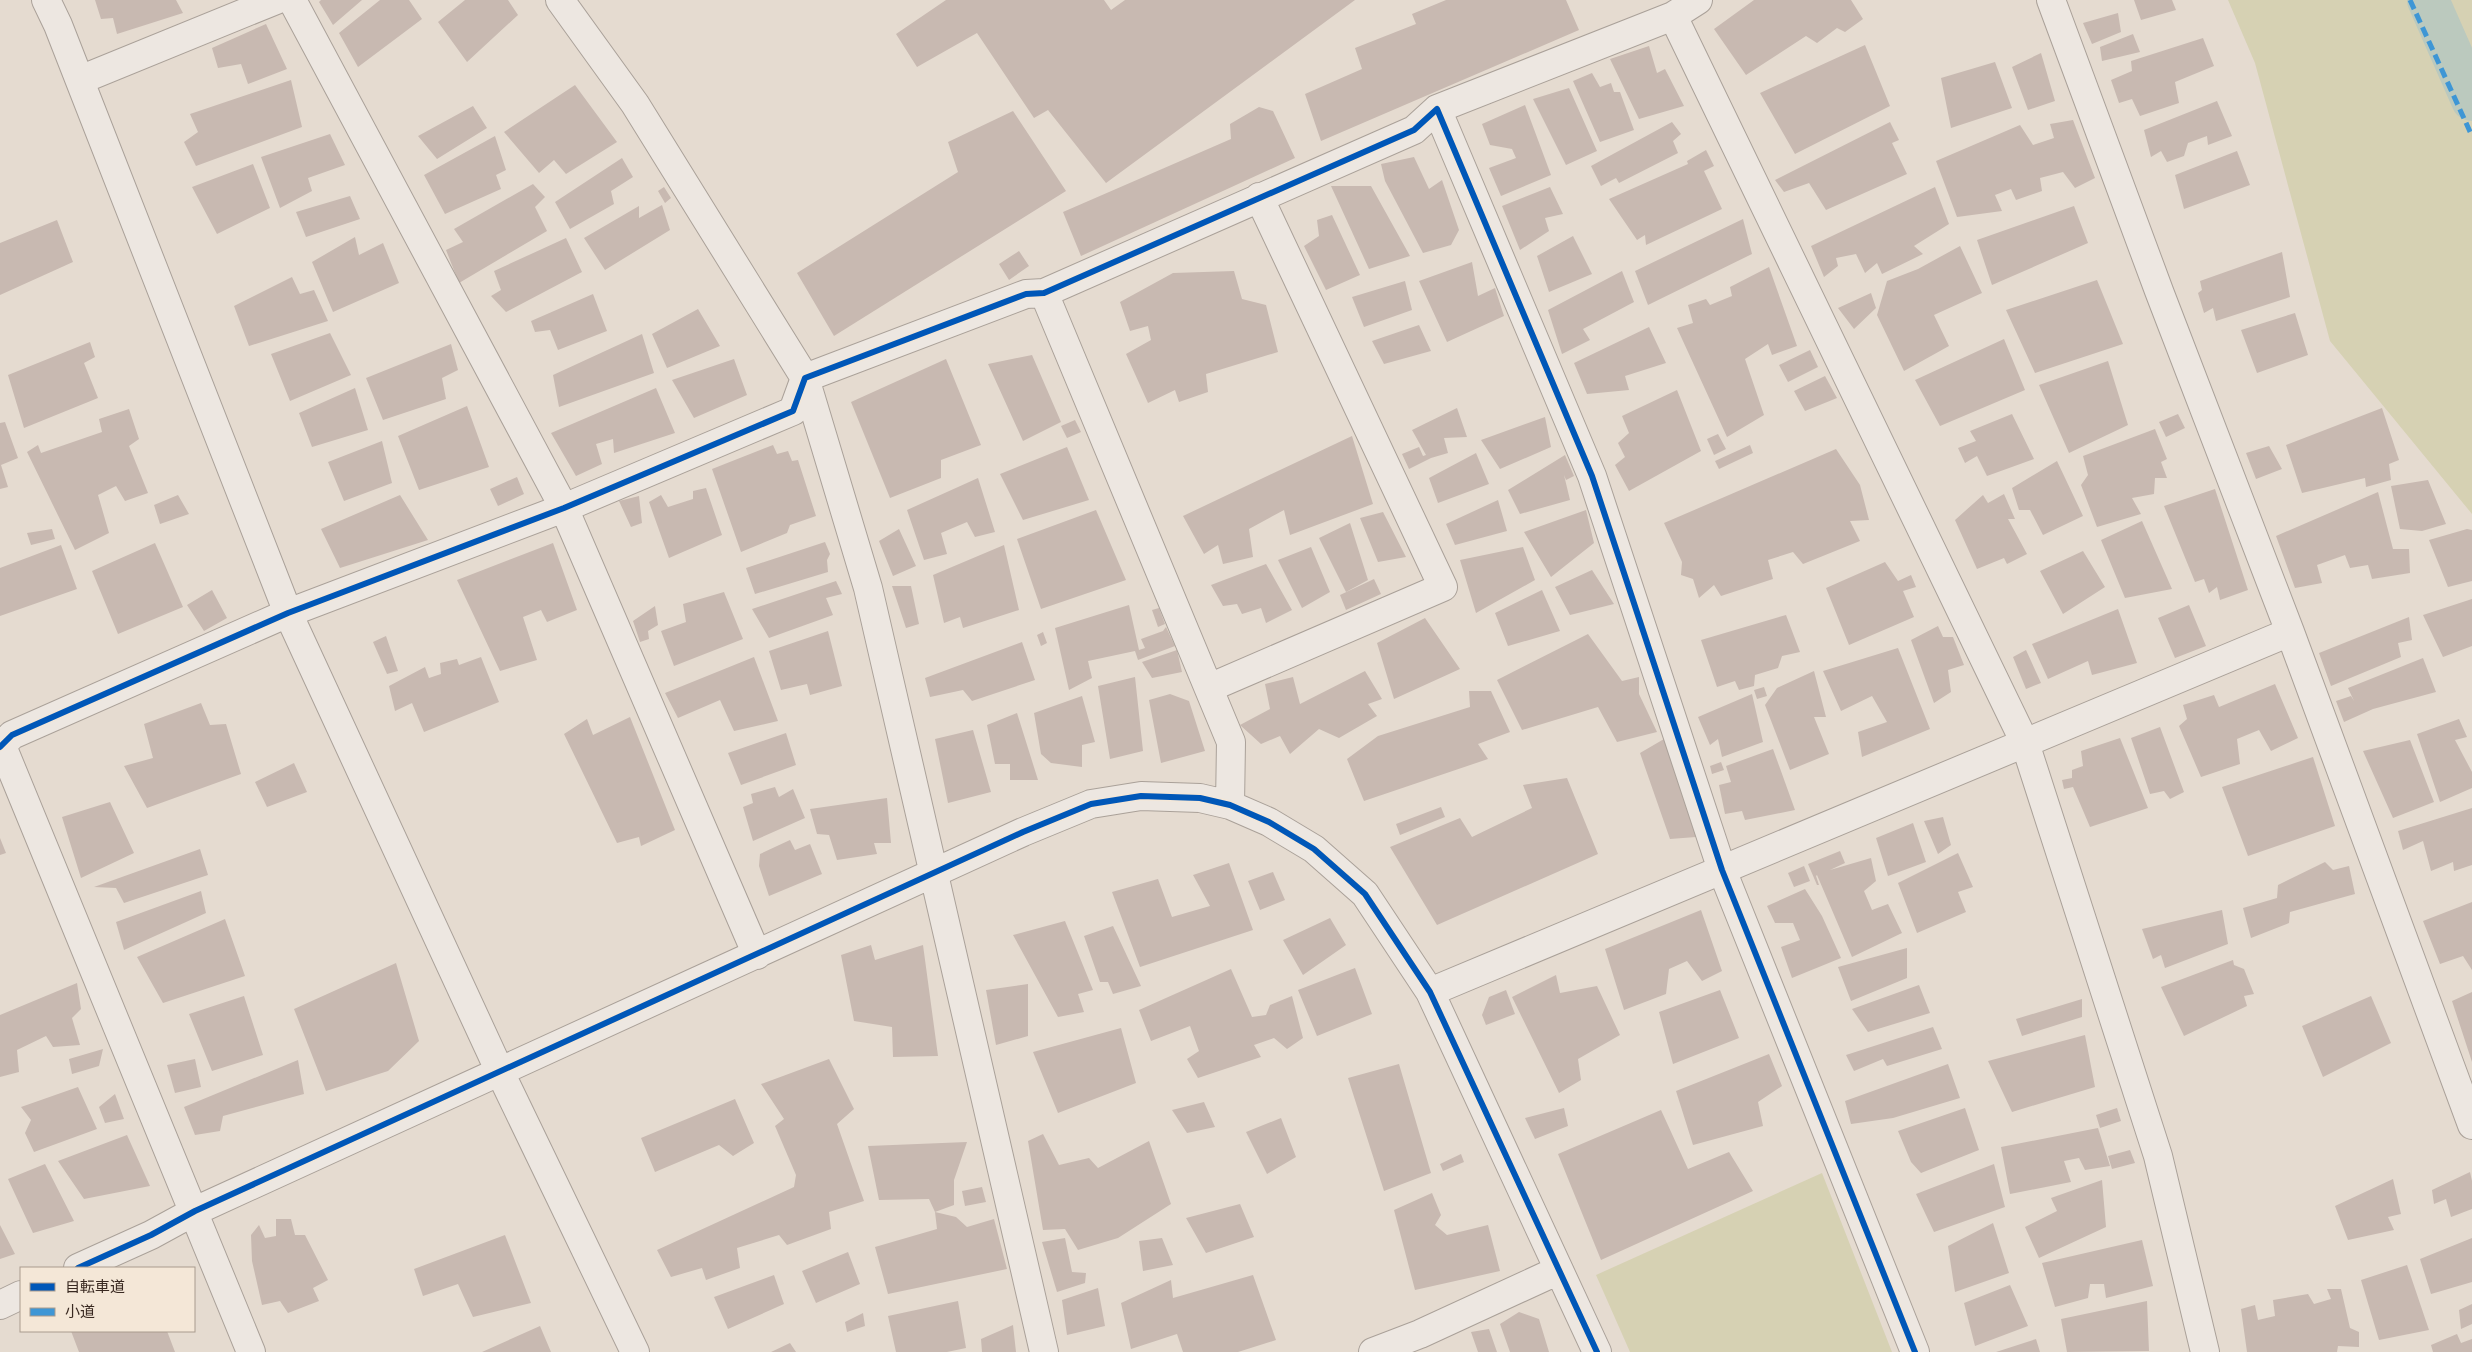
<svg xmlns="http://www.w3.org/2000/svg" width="2472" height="1352" font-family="'PT Serif','Noto Sans JP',serif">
<rect width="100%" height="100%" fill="#e5dbd0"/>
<path fill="#d6d1b3" d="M2228,0h244v514l-142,-173 -75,-278z
M1822,1173l70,179h-262l-34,-77z"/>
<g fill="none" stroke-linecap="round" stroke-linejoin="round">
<path stroke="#bbc9be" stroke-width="42" d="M2428,0l44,100"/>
</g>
<path fill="#c8b9b1" d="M95,0h81l7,13 -66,21 -4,-16 -12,1z
M321,0h41l-29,25 -14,-23z
M380,0h29l13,19 -64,48 -19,-34z
M465,0h43l10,15 -51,47 -29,-40z
M946,0h158l7,10 14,-10h230l-249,183 -58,-73 -14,8 -57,-85 -60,34 -21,-33z
M1446,0h120l13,30 -258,111 -16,-47 57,-25 -7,-21 61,-24 -4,-10z
M1754,0h97l12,19 -18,13 -8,-4 -20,15 -11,-7 -60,39 -32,-46z
M2134,0h38l4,10 -35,10z
M2118,13l3,19 -29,12 -9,-21z
M266,24l21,45 -39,15 -7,-20 -23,4 -6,-20z
M2133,34l7,18 -38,9 -2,-14z
M2203,38l11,28 -39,16 4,21 -39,13 -8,-17 -13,4 -8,-23 21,-9 -1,-10z
M1865,45l25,61 -95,48 -35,-61z
M1649,46l8,27 8,-4 19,37 -45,13 -29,-60z
M2041,53l14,48 -27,9 -16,-43z
M1995,62l17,46 -61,20 -10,-50z
M1592,73l8,14 11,-4 3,9h6l14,38 -34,12 -27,-61z
M291,80l11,47 -106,39 -12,-24 14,-10 -8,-18z
M575,85l42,57 -51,32 -12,-14 -15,13 -35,-41z
M1569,88l28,63 -31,14 -33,-66z
M2217,101l15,35 -24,9 -1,-9 -19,7 -4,13 -17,6 -6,-11 -10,6 -7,-27z
M1525,105l26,70 -50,21 -12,-28 27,-10 -4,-9 -22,-4 -8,-21z
M473,106l14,22 -50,31 -19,-23z
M1259,107l14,4 22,47 -214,98 -18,-44 168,-73 -1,-15z
M1013,111l53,80 -232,145 -37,-63 161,-101 -10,-30z
M2073,120l22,58 -20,10 -12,-16 -23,6 2,13 -26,9 -5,-11 -16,6 7,16 -45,6 -21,-56 84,-36 13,20 21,-7 -4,-14z
M1672,122l9,12 -8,7 5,12 -59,30 -3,-5 -15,8 -10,-20z
M1890,122l9,18 -7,3 15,31 -81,36 -17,-27 -25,9 -9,-12z
M330,134l15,31 -37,13 4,13 -32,17 -19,-51z
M495,136l11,34 -10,5 5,14 -56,25 -21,-39z
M1706,150l8,16 -10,5 18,38 -76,36 -1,-10 -8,5 -28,-41 79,-35 -1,-3z
M2237,151l13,34 -66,24 -9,-34z
M1414,157l15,32 13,-9 17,50 -8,15 -28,8 -38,-72 -4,-17z
M622,158l11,19 -22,14 3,13 -44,25 -15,-27z
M253,164l17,44 -53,26 -25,-47z
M533,184l12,13 -10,10 12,24 -88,52 -13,-33 17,-8 -9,-13z
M1331,186h40l39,70 -41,13z
M664,187l7,11 -6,5 -7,-12z
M1550,187l13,27 -18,4 4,13 -29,19 -18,-44z
M1935,187l14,37 -35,22 9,8 -41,20 -5,-11 -12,10 -9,-19 -20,4 2,8 -14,11 -13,-31z
M350,196l10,23 -54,18 -10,-25z
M662,205l8,25 -65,40 -21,-32 55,-32v12z
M2074,206l14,37 -96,42 -15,-45z
M1332,215l28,60 -34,15 -22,-44 15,-10 -2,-16z
M1743,219l9,35 -104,51 -13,-34z
M57,220l16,42 -73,33v-52z
M1573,236l19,38 -43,18 -12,-36z
M355,237l4,18 24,-12 16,40 -66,29 -21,-50z
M566,238l16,34 -76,40 -15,-16 10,-6 -7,-19z
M1960,246l22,47 -48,22 15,31 -45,25 -27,-56 10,-34 31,-12z
M1019,251l10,15 -20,14 -10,-16z
M2282,252l8,45 -74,24 -3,-13 -9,5 -6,-20 4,-3 -2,-9z
M1472,262l6,34 17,-8 9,28 -57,26 -28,-61z
M1769,267l28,79 -25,9 -4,-11 -23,15 19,56 -37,22 -50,-109 16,-5 -5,-18 18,-6 4,6 22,-9 -2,-9z
M1234,271l8,28 24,6 12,47 -72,22 2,18 -29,10 -4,-12 -27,13 -22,-49 25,-14 -3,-14 -18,5 -10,-29 53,-29z
M1622,271l12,31 -51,27 7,11 -28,14 -14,-44z
M292,277l8,17 14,-4 14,31 -79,25 -15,-40z
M2097,280l26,64 -88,29 -29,-63z
M1405,281l7,29 -48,17 -12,-30z
M1871,293l5,15 -22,21 -16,-21z
M593,294l14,37 -49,19 -8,-20 -15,2 -4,-11z
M698,309l22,37 -53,22 -15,-34z
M2295,313l13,42 -51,18 -16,-43z
M1419,325l12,26 -47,13 -12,-23z
M1649,327l17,36 -41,13 4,14 -42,4 -13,-31z
M330,333l21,42 -61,26 -19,-47z
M642,334l12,39 -95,34 -6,-32z
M2004,339l21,51 -85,36 -25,-46z
M90,342l5,15 -11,6 14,35 -74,30 -16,-53z
M451,344l7,26 -16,8 4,21 -63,21 -17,-42z
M1810,350l8,17 -30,15 -9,-17z
M1032,355l29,67 -38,19 -35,-77z
M734,359l13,36 -53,23 -22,-38z
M946,359l35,86 -40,15v18l-51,20 -39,-96z
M2108,361l20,64 -59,28 -30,-68z
M1825,376l12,22 -32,13 -11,-20z
M355,388l13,42 -56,17 -13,-34z
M656,388l19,45 -61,20 -1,-14 -17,5 6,20 -26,12 -25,-43z
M1677,390l24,61 -72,40 -14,-26 10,-8 -7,-14 11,-10 -7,-17z
M467,406l22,61 -70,23 -21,-54z
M1457,408l10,29 -23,1 4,15 -17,5 -22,11 -7,-15 17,-7 4,9 3,-1 -14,-25z
M2382,408l17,52 -10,4 2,16 -25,7 -1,-9 -63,15 -16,-48z
M129,409l10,30 -10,7 19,47 -23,8 -9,-15 -18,9 11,38 -34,17 -48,-98 11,-7 3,8 61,-21 -3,-13z
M2012,414l22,45 -47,17 -10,-20 -12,7 -7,-15 18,-7 -6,-10z
M2178,414l7,14 -19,9 -7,-15z
M1545,417l6,30 -51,22 -19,-29z
M1075,420l6,12 -14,6 -6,-12z
M5,422l13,36 -17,7 7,22 -8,2v-66z
M2155,429l12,30 -6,3 6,16h-12l-1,16 -22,4 9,16 -44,13 -16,-42 7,-10 -5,-19z
M1718,434l8,15 -12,6 -7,-16z
M1352,436l21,68 -83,31 -6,-25 -35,19 4,28 -30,7 -5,-19 -14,9 -21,-38z
M382,441l10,42 -48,18 -16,-39z
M773,445l4,9 11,-3 4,10 6,-1 18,56 -26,9 -3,8 -46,19 -29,-83z
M1750,445l3,8 -34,16 -4,-8z
M2269,446l13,23 -26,10 -10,-26z
M1067,447l22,53 -66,20 -23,-46z
M1836,449l24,36 9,35 -19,1 10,20 -57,23 -10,-12 -25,8 5,19 -52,17 -7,-11 -15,13 -6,-19 -12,-4 1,-13 -18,-39z
M1476,453l13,31 -51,19 -9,-25z
M1565,455l9,21 -8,4 -2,-5 6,25 -50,14 -12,-24z
M2057,461l26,55 -40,19 -13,-25h-11l-7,-22z
M517,477l7,17 -26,12 -8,-17z
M978,478l17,54 -20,5 -8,-15 -26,11 6,21 -23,6 -17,-50z
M2428,480l18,44 -24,7 -22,-2 -9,-43z
M706,488l16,47 -53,23 -20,-56 12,-7 7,12 25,-8v-8z
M2215,489l33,101 -28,10 -3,-13 -8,6 -5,-14 -9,3 -31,-76z
M2378,492l15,57h16l1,24 -38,6 -4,-14 -18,3 -5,-13 -28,10 5,18 -27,5 -19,-52z
M2004,494l11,25h-7l19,35 -20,10 -3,-6 -27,11 -22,-49 28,-25 5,8z
M178,495l11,19 -29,10 -6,-19z
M400,495l28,45 -88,28 -19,-39z
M639,496l3,27 -11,4 -12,-26z
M1498,500l9,31 -52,14 -9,-21z
M1096,510l30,70 -85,29 -24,-70z
M1586,510l8,33 -43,34 -27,-45z
M1383,512l23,45 -28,5 -18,-44z
M2142,521l30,68 -47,9 -24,-58z
M1350,523l18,57 -22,12 -27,-54z
M52,529l3,10 -24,6 -4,-12z
M899,529l17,37 -23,10 -14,-35z
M2467,529l5,1v51l-24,6 -19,-47z
M825,542l5,12 -3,6 1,12 -73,22 -9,-26z
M155,543l28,64 -65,27 -26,-63z
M553,543l24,67 -30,12 -6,-12 -18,7 14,43 -37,11 -43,-91z
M61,545l16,44 -77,27v-48z
M1004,545l15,65 -56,18 -3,-11 -16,6 -11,-48z
M1311,547l19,45 -28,16 -24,-48z
M1523,547l12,33 -59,33 -16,-53z
M2083,551l22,36 -42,27 -23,-43z
M1885,562l13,19 13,-6 5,12 -13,4 11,26 -65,28 -23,-57z
M1266,564l26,46 -26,13 -5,-15 -19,6 -5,-10 -14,2 -12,-21z
M1592,570l22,34 -44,11 -15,-28z
M1374,579l7,15 -35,16 -6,-15z
M836,581l6,13 -16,4 7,17 -64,23 -17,-29z
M892,586h19l8,38 -13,4z
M212,590l15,28 -23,13 -17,-26z
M1542,590l18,41 -52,15 -13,-33z
M724,592l19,47 -69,27 -13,-35 25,-9 -3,-18z
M2472,599v47l-29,11 -20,-42z
M1129,605l10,45 6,-2 -4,-9 22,-8 3,-4 9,19 -37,14 -3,-9 -47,10 4,17 -23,12 -14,-62z
M2189,605l17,41 -31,12 -17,-40z
M655,606l3,19 -10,6 1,8 -9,3 -7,-21z
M1159,608l6,16 -7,3 -6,-17z
M2118,609l19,54 -45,12 -4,-14 -40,18 -16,-35z
M1786,615l14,37 -18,4 -4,12 -23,7 -1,11 -15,4 -4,-9 -18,6 -16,-47z
M2409,617l3,23 -14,3 3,14 -70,29 -12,-33z
M1425,618l35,51 -66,30 -17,-56z
M1938,626l5,11h10l11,28 -16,5 3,22 -17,11 -23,-63z
M828,631l14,55 -32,9 -3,-11 -26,6 -12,-39z
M1043,632l4,11 -6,3 -4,-11z
M1588,634l34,47 17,-4v17l18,38 -40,10 -19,-35 -76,23 -25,-50z
M386,636l12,35 -11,3 -14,-32z
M1022,642l13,38 -63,21 -9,-11 -33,7 -5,-19z
M1898,648l32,81 -68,28 -4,-25 29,-10 -15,-26 -31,15 -18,-40z
M1177,650l5,22 -30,6 -10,-16z
M2026,650l15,33 -15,6 -13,-32z
M481,657l18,45 -75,30 -12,-29 -17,8 -6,-25 36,-19 4,11 12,-4 -1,-11 17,-4 2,6z
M754,657l24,64 -44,10 -14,-31 -42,18 -13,-25z
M2423,658l13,34 -63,17 -29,13 -8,-21 15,-5 3,5 -6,-13z
M1365,671l17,28 -14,5 9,12 -38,22 -20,-9 -29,25 -10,-18 -19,8 -21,-19 30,-16 -5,-25 28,-7 7,27z
M1814,671l12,46h-12l15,37 -39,16 -25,-65 12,-17z
M1135,677l8,74 -33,8 -12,-73z
M2275,684l23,54 -27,13 -12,-21 -22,9 3,25 -39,13 -22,-51 8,-7 -4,-14 31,-10 5,12z
M1764,687l3,9 -10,3 -3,-9z
M1469,691h22l19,41 -32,12 10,15 -124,42 -17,-42 31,-23 92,-29z
M1170,694l19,7 16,50 -44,12 -12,-63z
M1752,694l11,48 -41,15 -4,-18 -8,6 -12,-28z
M1082,696l13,46 -13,3v22l-31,-4 -10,-9 -7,-41z
M201,703l9,22 16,-1 15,50 -94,34 -23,-42 29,-8 -9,-34z
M1017,713l21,67h-28v-16h-15l-8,-39z
M630,717l45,113 -34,16 -2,-9 -22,6 -53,-109 23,-15 6,16z
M2459,719l8,18 -12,3 17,32v16l-32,14 -23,-68z
M2160,727l24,65 -14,7 -6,-8 -14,3 -19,-56z
M973,730l18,62 -43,11 -13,-64z
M786,733l10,32 -55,20 -13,-32z
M2120,738l28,70 -58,19 -17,-40 -9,2 -2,-9 10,-2v-8l11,-4 -2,-15z
M1664,739l32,98 -26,2 -30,-86z
M2410,740l24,62 -41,16 -30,-67z
M1773,749l22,61 -50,10 -3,-9 -17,3 -6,-29 12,-3 -5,-16z
M2313,757l22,69 -87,30 -26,-69z
M1721,762l3,8 -12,4 -2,-8z
M294,763l13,29 -40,15 -12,-25z
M1567,778l31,76 -161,71 -47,-78 70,-29 12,19 60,-29 -9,-23z
M775,787l4,10 14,-8 12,29 -52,23 -10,-34 10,-4 -2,-9z
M887,798l4,45h-17l3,11 -40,6 -8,-25 -12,-1 -7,-25z
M110,802l24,51 -53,25 -19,-61z
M1441,807l4,10 -45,18 -4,-11z
M2472,808v57l-18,6 -1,-9 -22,9 -8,-30 -20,9 -5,-19z
M1943,817l8,28 -13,9 -14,-33z
M1913,823l13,39 -38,14 -12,-38z
M0,838l6,15 -6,2z
M790,840l5,10 15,-6 12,30 -53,22 -10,-30 1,-12z
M200,849l8,26 -84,28 -8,-15 -22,-1z
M1840,851l5,12 -15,7 41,-12 5,23 -12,10 8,19 16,-6 14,29 -50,24 -35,-82 -1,1 3,9h-2l-9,-21z
M1958,853l15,34 -15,5 8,20 -49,21 -19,-50z
M2325,862l8,8 16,-4 6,28 -65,18 -1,11 -38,15 -8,-30 34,-10 1,-13z
M1229,863l24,67 -113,37 -28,-75 46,-13 14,38 38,-11 -17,-31z
M1804,866l6,15 -16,6 -6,-14z
M1273,872l12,28 -25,10 -12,-29z
M1805,889l17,27 19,42 -49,20 -11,-31 19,-7 -7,-17h-18l-8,-17z
M201,891l5,22 -82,37 -8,-28z
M2472,902v68l-9,-14 -23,8 -17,-43z
M1701,910l21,61 -20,10 -15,-20 -18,8 -3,25 -42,16 -19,-61z
M2222,910l6,34 -63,24 -4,-13 -8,4 -11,-30z
M1330,918l16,27 -43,30 -20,-35z
M225,919l20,57 -82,27 -26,-46z
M1065,921l28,69 -15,4 6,18 -26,5 -45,-82z
M1113,926l28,60 -28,8 -5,-12h-8l-16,-46z
M871,945l4,15 48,-15 15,111 -45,1 -1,-30 -38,-6 -13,-66z
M1907,948v30l-56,23 -13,-34z
M2233,960l1,5 10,4 10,25 -10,2 3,10 -63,30 -23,-49z
M396,963l23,78 -31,30 -62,20 -32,-82z
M1355,968l17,46 -55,22 -19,-46z
M1231,969l21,48 14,-2 4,-10 22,-9 11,42 -16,11 -13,-11 -20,7 7,12 -63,21 -11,-19 12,-8 -9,-25 -39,15 -12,-31z
M1556,975l4,18 37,-7 23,49 -42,24 3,21 -22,13 -47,-96z
M77,983l4,26 -9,9 8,27 -27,2 -7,-11 -29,14 2,22 -19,5v-62z
M1028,984v52l-32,9 -10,-55z
M1919,985l11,28 -62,19 -16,-23z
M1506,990l9,24 -29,11 -4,-10 7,-18z
M1720,990l19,48 -66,26 -14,-52z
M2472,992v70l-20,-61z
M244,996l19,59 -51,16 -23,-57z
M2371,996l20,47 -68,34 -21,-51z
M2082,999v18l-60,19 -6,-17z
M1933,1027l9,22 -55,17 -4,-7 -29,12 -8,-16z
M1121,1028l15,55 -78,30 -25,-61z
M2085,1035l10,52 -83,25 -24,-51z
M103,1049l-4,17 -27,8 -3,-15z
M1769,1054l13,32 -24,16 5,24 -70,19 -17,-54z
M195,1059l6,28 -26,6 -8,-28z
M829,1059l25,50 -17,15 27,77 -35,11 2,17 -44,16 -8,-10 -42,13 3,20 -34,12 -4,-12 -31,9 -14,-27 137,-63 2,-12 -21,-49 9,-7 -23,-35z
M298,1060l6,34 -81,22 -3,15 -25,4 -11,-28z
M1399,1064l32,109 -47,18 -36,-113z
M1948,1064l12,34 -67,20 -42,6 -6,-23z
M78,1087l19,42 -63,23 -9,-19 6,-13 -10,-13z
M115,1094l9,25 -19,4 -6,-16z
M735,1099l19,44 -21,13 -14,-11 -64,27 -14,-34z
M1204,1102l11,25 -28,6 -15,-23z
M1564,1108l4,18 -33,13 -10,-21z
M1965,1108l14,42 -58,23 -10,-11 -13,-31z
M2117,1108l4,13 -21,7 -4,-13z
M1661,1110l27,59 41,-17 24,39 -152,69 -43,-106z
M1281,1118l15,39 -29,17 -21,-42z
M2098,1128l12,38 -25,4 -6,-12 -15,3 7,21 -61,12 -9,-47z
M1043,1134l16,31 30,-7 9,10 51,-27 22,63 -53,34 -40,12 -13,-21 -22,1 -15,-89z
M127,1135l23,51 -66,13 -26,-38z
M967,1142l-13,38v25l-19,7 -6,-13 -50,1 -11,-54z
M2130,1150l5,13 -23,6 -4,-13z
M1461,1154l3,8 -21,9 -3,-7z
M45,1164l29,57 -41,12 -25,-54z
M1994,1164l11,43 -71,25 -18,-38z
M2470,1172l2,9v28l-21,8 -5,-18 -12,5 -2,-14z
M2393,1179l8,35 -13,3 6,13 -46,10 -13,-34z
M2102,1180l4,47 -67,31 -14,-31 32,-16 -6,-13z
M982,1187l4,15 -21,4 -3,-15z
M1432,1193l9,22 -6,10 12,10 41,-10 12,46 -85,19 -21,-80z
M1240,1204l14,33 -48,16 -20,-35z
M935,1212l21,5 11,10 27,-8 13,50 -119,25 -13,-47 62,-18z
M276,1219h15l4,16h10l23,45 -15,8 6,13 -31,12 -8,-12 -18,4 -10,-44 -1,-26 8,-10 6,13 11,-2z
M1993,1223l16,50 -54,19 -7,-46z
M0,1225l15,29 -15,5z
M505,1235l26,68 -58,14 -15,-33 -35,12 -9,-27z
M1065,1238l7,34 14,1 -1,10 -28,9 -15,-50z
M1162,1238l11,27 -30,6 -4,-30z
M2472,1238v44l-41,12 -11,-35z
M2142,1240l11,46 -47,12 -2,-14h-14l-2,14 -33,9 -13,-44z
M848,1252l12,32 -44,19 -14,-32z
M2407,1265l22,65 -50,10 -18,-60z
M774,1275l10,29 -56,25 -14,-32z
M1253,1275l23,65 -38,12h-55l-6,-18 -46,15 -10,-46 50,-23 2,18z
M2010,1285l18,41 -53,20 -11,-43z
M1098,1288l7,38 -38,9 -5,-35z
M2327,1289h14l9,39 9,4v15l-21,-1 -1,6h-90l-6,-43 14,-4 3,15 17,-4 -2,-16 35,-6 6,10 17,-5z
M958,1301l8,47 -19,4h-51l-8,-36z
M2147,1301l2,50 -82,1 -6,-33z
M2472,1304v20l-11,5 -2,-19z
M1519,1312l20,7 10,33h-39l-10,-28z
M863,1313l2,13 -18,6 -2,-10z
M1013,1325l3,27h-34l-1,-13z
M540,1326l11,26h-69z
M1489,1329l8,23h-19l-7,-20z
M71,1331h96l8,21h-96z
M2457,1334l4,9 11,-4v13h-39l-2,-7z
M2036,1339l4,13h-44z
M790,1343l6,9h-25z"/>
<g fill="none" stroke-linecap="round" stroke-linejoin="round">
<defs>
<path id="minor" d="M46,0l12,25 230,588 212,459 135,280
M292,0l272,508 193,447
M560,0l75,104 170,274 63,210 176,764
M2051,0l108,291 131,341 182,493
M1673,16l352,727 133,413 47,196
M80,80l196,-80
M1437,109l236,-93 25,-16
M1044,293l187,449 -1,63
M1209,688l234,-101 -184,-390
M0,741l251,611
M0,747l12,-12 276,-122 276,-105 229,-97 12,-33 221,-84 18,-1 370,-163 23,-21 155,367 130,394 193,482
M1430,992l860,-360
M78,1268l73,-33 44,-24 828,-379 68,-28 50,-8 59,2 30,7 39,17 45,27 51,45 65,98 167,360
M0,1305l21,-10
M1373,1352l47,-18 139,-64"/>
</defs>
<use href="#minor" stroke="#aaa199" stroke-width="30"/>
<use href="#minor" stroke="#ede7e1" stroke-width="28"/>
<path stroke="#3e96d5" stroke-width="5" stroke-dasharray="10 5" stroke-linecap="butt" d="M2410,0l62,136"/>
<defs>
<path id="cycleway" d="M0,747l12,-12 276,-122 276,-105 229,-97 12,-33 221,-84 18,-1 370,-163 23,-21 155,367 130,394 193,482
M78,1268l73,-33 44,-24 828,-379 68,-28 50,-8 59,2 30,7 39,17 45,27 51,45 65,98 167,360"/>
</defs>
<use href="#cycleway" stroke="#f4e7d7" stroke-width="9"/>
<use href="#cycleway" stroke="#0057b8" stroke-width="6"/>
</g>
<rect x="20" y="1267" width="175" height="65" fill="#f4e7d7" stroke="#a99b8e"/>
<rect x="30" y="1283" width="25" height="8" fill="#0057b8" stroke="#a99b8e"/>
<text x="65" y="1292" font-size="15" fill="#392921">自転車道</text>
<rect x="30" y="1308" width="25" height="8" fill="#3e96d5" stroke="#a99b8e"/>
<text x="65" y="1317" font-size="15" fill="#392921">小道</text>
</svg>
